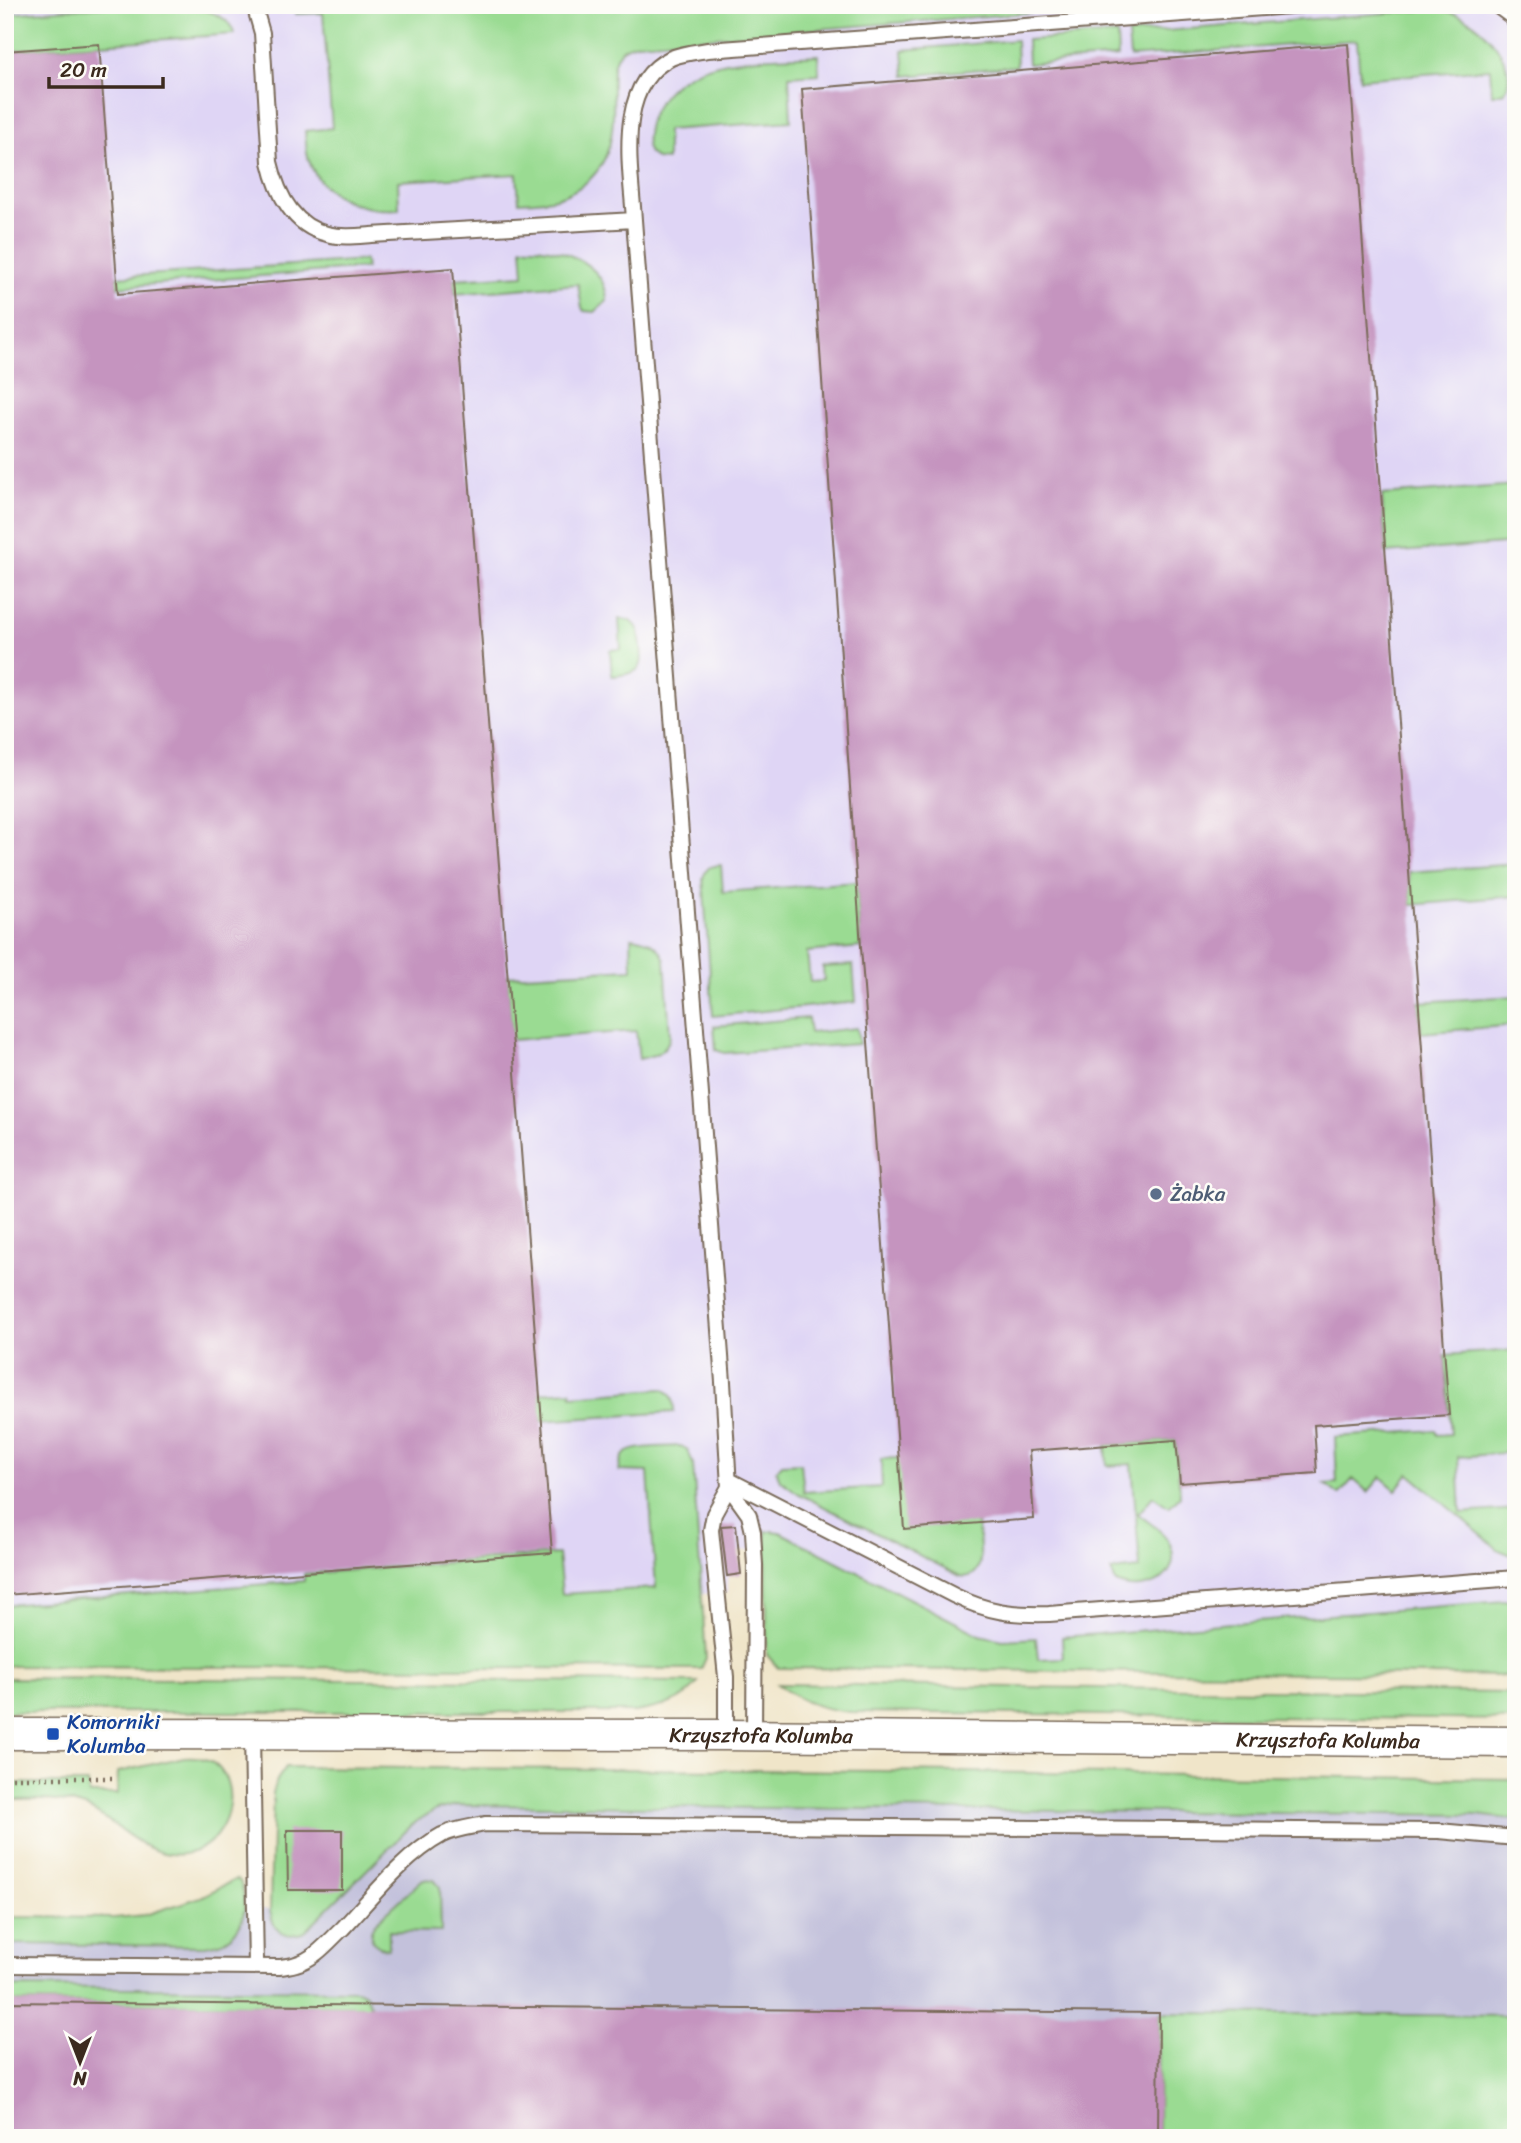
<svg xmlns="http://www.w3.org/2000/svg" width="1521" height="2143" font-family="Sriracha,sans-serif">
<rect width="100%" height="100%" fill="#fdfcf7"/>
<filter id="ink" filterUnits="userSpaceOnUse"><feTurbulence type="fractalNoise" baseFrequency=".0143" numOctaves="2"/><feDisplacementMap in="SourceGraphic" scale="14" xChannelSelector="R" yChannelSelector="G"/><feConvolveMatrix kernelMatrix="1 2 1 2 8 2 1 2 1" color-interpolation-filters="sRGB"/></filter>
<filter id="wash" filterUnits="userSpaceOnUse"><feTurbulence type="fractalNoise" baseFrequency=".00686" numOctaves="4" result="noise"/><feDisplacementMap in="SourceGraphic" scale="28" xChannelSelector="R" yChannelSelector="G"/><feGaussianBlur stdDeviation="1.57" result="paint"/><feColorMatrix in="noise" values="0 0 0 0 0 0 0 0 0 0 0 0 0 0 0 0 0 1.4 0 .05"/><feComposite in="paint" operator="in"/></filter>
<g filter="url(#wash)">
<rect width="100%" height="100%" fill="#f0e5c9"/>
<path fill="#dfd5f5" d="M5,5h1511v1669l-9,2 -729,-8 -11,-13v-106l-28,2 2,23 -14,2 1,16 -27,2 5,64 -5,11 -696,-3z"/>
<path fill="#c3c1db" d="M283,1801l1233,2v335h-1511v-210l137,2 53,-20 86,-1z"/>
<path fill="#9adb92" stroke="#6a8258" stroke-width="2" d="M121,5c30,0 106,-5 113,29l-229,17v-37z
M295,5h837l-495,38c-7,2 -14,4 -18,10 -9,11 -6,29 -6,42 2,42 -3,80 -46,99 -15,7 -33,7 -48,8l-2,-28 -119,7 1,28c-39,3 -83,-13 -92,-56 -1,-7 -1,-15 -2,-22l27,-3 -9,-115 -27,1z
M1437,9c11,2 22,5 31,11 20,11 52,49 36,72l-12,3 -2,-26 -130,10 -3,-39 -227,17 -2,-23z
M1117,34l1,23 -90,7 -1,-24z
M1016,40l1,26 -112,10 -2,-26z
M818,55l1,19 -30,2 2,45 -124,9v30l-11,-1 -8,-7c-4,-15 1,-34 9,-47 32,-53 106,-46 161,-50z
M522,247c33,-2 84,14 85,54l-12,11 -11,-1 -2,-3 -4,-24 -123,10 -1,-15 70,-4z
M365,260l1,8 -249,19 -1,-10z
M1516,485v58l-130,10 -4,-58z
M619,619c10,0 16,3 20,12 3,33 11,42 -27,45l-2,-26 11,-1z
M1516,864v32l-105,9 -2,-33z
M721,865l2,27 134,-10 4,65 -54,5 3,30 14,-1 -1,-14 30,-2 3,37 -143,14 -10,-138c4,-11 6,-12 18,-13z
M631,937c16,2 28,7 34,23l5,76c-3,16 -16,20 -31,23l-3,-28 -124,9 -5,-64 125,-7z
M1516,996v29l-95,8 -2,-31z
M808,1018l2,15 47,-5 2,16 -135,9 -8,-3 -2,-24z
M1516,1350v102l-58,5 3,56 55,-4v48l-17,-7 -90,-76 -13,16 -15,-13 -13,15 -15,-13 -14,16 -14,-11 12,-1 -2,-46 101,-7 1,5 14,-1 -6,-79z
M661,1389c12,3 13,12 13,23l-133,9 -2,-28 32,-2 1,5z
M1176,1440l4,56 -11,11 -16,-11 -15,18c11,9 26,17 32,30 15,34 -28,52 -54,39l-5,-12 29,-3 -8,-104 -25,2 -1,-21z
M681,1446l7,4 5,14 13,194 -5,11 -696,-3v-61l299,-24v-7l254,-20 4,40 94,-6 -8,-116 -29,-1c1,-5 1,-12 5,-16 8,-10 44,-8 57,-9z
M899,1458l78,65c2,17 12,59 -17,53l-161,-82 -19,-14 -4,-9 6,-7 19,-1 3,29 78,-5 -1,-28z
M772,1531l8,1 200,103 23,5 33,-2 2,21 25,-1 -1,-21 454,-37v76l-738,-8 -11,-13 -1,-124z
M5,1678l693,4c-15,21 -39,26 -63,30h-630z
M777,1684l739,9v27l-666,-8c-28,-3 -50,-10 -73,-28z
M184,1757c65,-6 56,89 0,97 -39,6 -67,-34 -99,-47 -25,-9 -53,-7 -80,-7v-17h83l1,11h28l1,-22z
M286,1767l598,4 632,8v41l-39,-5 -1020,-10 -21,5 -21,12 -112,111c-22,6 -30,-3 -33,-23l3,-117 4,-13z
M236,1879l4,2c11,32 1,61 -35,65l-200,-2v-32l7,5 102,1 31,-3 56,-18z
M423,1879l11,1 6,7 1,45 -52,-1v18c-15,-1 -23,-12 -15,-25z
M5,1987l352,3 9,4 5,12 -366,-4z
M1159,2013l357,3v122h-358z"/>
<g id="blocks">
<path fill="#c594bf" d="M99,44l19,250 335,-26 99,1285 -547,42v-1544z
M1348,44l101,1371 -135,10 3,48 -137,10 -4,-43 -147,11 5,68 -130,10 -43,-582 -59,-858z
M736,1525l5,49 -14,2 -6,-50z
M287,1830h55v60h-54z
M5,2002l1154,11 -1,125h-1153z"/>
</g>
</g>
<g filter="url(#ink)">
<use href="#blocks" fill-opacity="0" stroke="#7a6b5a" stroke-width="2"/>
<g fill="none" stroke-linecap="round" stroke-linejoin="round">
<defs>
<path id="lane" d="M254,5l8,28 8,129c7,31 23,64 57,72 14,4 30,2 44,1l263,-15
M1496,5l15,11 5,6
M729,1480l226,116c33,16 57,19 94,18l467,-36
M252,1734l4,233
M726,1735v-58l-15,-147 3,-16 15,-27
M754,1736l1,-171 -2,-33 -4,-17 -20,-28 -6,-105 -89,-1162c-3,-51 -20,-135 37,-162 11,-5 24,-6 37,-8l595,-45
M5,1965l275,2c5,-1 11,-1 16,-3 19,-5 33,-23 47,-36 29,-31 62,-73 99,-93 13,-6 29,-8 43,-11l954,7 77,7"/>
<g id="street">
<path id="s1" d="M5,1734l721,1 790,7"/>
</g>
</defs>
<use href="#lane" stroke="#7a6b5a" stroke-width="18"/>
<use href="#street" stroke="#7a6b5a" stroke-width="33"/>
<path stroke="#7a6b5a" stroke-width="4.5" stroke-dasharray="2 5" stroke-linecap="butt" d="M5,1778h107"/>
<use href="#lane" stroke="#fff" stroke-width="14"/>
<use href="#street" stroke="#fff" stroke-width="30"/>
</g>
</g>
<circle fill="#5c6f8a" stroke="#fdfcf7" stroke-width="2.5" cx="1156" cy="1194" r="7"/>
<rect fill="#1a4fb4" stroke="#fdfcf7" stroke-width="2.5" x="46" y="1727" width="14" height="14" rx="3.5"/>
<g text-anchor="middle" stroke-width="5" stroke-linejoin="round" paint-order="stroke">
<g font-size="21" fill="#4e5e75" stroke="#fdfcf7" text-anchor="start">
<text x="1170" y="1201">Żabka</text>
</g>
<g font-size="21" fill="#164399" stroke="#fdfcf7" text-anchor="start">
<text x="67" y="1729">Komorniki<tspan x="67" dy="24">Kolumba</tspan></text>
</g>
<g font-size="21" fill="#3b2a1e" stroke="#fdfcf7">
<text dy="7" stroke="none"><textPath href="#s1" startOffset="756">Krzysztofa Kolumba</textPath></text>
<text dy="7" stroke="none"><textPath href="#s1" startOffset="1323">Krzysztofa Kolumba</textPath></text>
</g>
</g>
<rect width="1521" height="2143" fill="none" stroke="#fdfcf7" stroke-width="28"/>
<g transform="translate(80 2062) rotate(180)" stroke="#fdfcf7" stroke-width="5" paint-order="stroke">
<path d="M0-5L12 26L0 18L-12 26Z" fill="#3b2a1e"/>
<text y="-10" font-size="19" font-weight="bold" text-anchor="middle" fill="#3b2a1e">N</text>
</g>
<path d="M49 77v10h114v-10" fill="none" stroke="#3b2a1e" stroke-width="3.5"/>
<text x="60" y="77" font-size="21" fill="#3b2a1e" stroke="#fdfcf7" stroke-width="5" paint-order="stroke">20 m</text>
</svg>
